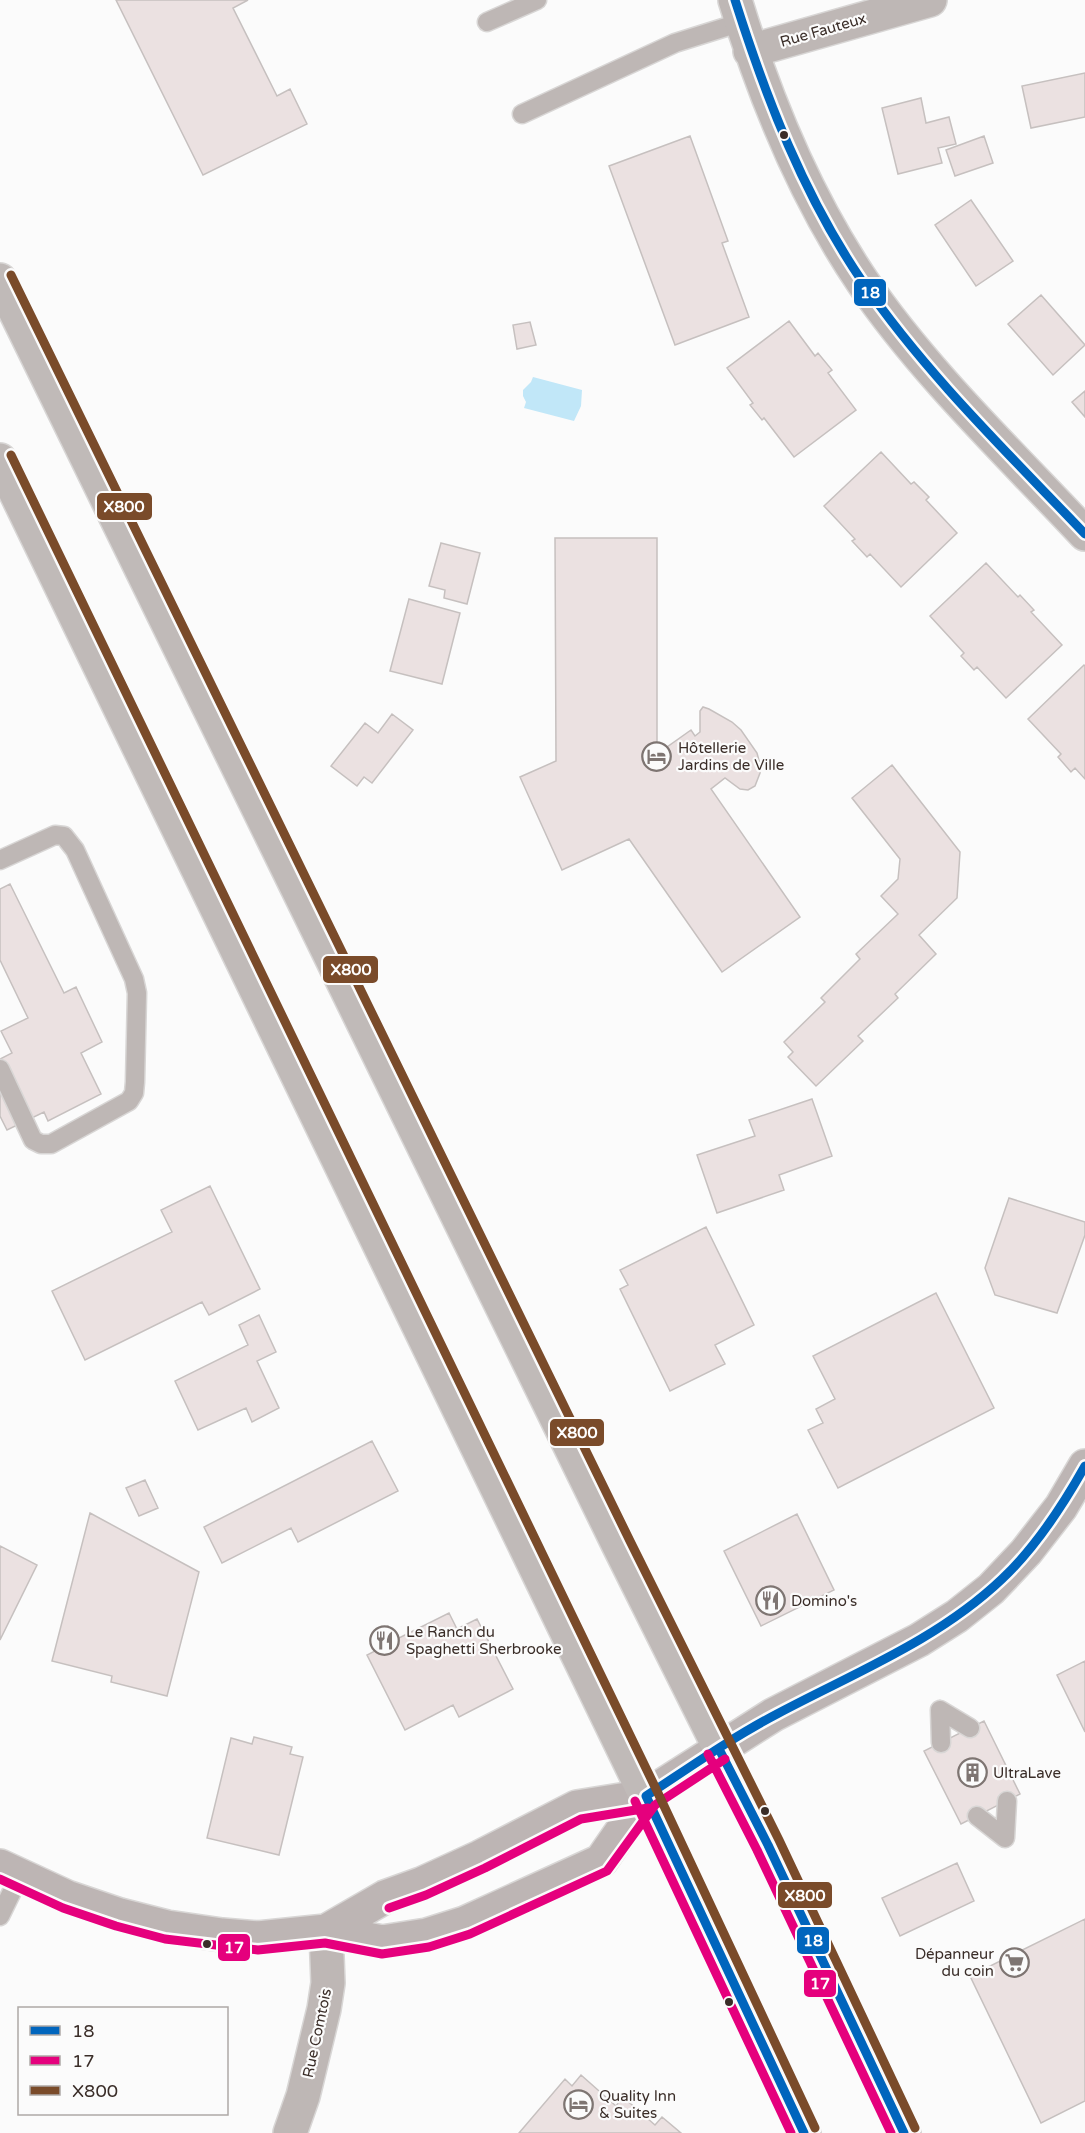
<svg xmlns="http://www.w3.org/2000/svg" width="1085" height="2133" font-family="'Varela Round',sans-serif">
<rect width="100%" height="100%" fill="#fbfbfb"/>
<path fill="#c1e7f8" d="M533,377l49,13 -1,16 -7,15 -50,-13 2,-6 -3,-6v-6l8,-8z"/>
<path fill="#ebe1e1" stroke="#c6c0bf" stroke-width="1.5" d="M116,0h132l-15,8 44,88 13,-7 17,35 -104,51z
M1085,73v44l-54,11 -9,-42z
M921,98l5,25 23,-6 7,27 -18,4 4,15 -44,11 -16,-66z
M690,136l38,105 -6,2 27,74 -74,28 -66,-179z
M984,136l9,27 -38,13 -9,-26z
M971,200l42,61 -37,25 -41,-61z
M1041,295l44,50 -32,30 -45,-51z
M789,321l26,35 3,-3 14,17 -4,3 28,37 -62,47 -30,-39 -2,2 -12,-15 3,-2 -26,-35z
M530,322l6,23 -19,4 -4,-24z
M1085,391v26l-13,-15z
M881,452l30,32 3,-2 15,15 -3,3 31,33 -56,54 -31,-33 -3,3 -15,-16 3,-2 -31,-33z
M555,538h102v216l34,-24 4,6 5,-4v-21l3,-4 6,2 23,13 9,8 16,23 3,11v9l-5,13 -7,4 -8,-1 -15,-11 -14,11 89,128 -78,55 -93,-133 -67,31 -42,-93 36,-16z
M441,543l39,10 -13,51 -23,-6 1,-8 -16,-4z
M986,563l32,34 2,-2 14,15 -3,2 31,33 -56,53 -29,-31 -3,3 -13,-14 3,-3 -34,-37z
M409,599l51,14 -18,71 -52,-13z
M1084,665l1,1v113l-10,-11 -4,4 -13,-15 3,-3 -33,-35z
M392,714l21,16 -41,53 -8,-6 -7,9 -26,-20 34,-43 13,10z
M892,765l68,87 -3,46 -38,37 17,19 -41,40 3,4 -40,38 5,5 -47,45 -28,-29 5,-5 -9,-10 41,-40 -4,-4 39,-39 -4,-5 42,-40 -17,-18 17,-17 2,-20 -48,-61z
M10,884l54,109 12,-6 26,55 -21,11 20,41 -53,27 -4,-9 -37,18 -7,-14v-57l12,-6 -11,-22 27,-13 -28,-58v-71z
M812,1099l20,57 -53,19 5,15 -67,23 -20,-58 58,-19 -6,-16z
M812,1099l20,57 -53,19 5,15 -67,23 -20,-58 58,-19 -6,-16z
M210,1186l50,103 -51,26 -7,-13 -117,58 -33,-69 120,-59 -11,-22z
M1009,1198l76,24v13l-28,78 -62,-18 -10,-27z
M706,1227l48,98 -39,20 10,19 -55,27 -50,-102 8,-4 -8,-15z
M936,1293l58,115 -156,80 -30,-58 15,-7 -7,-14 19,-10 -22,-43z
M259,1315l17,37 -19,9 22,47 -27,14 -6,-14 -48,22 -23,-49 73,-36 -9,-20z
M372,1441l26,50 -100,51 -7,-14 -69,35 -18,-36z
M145,1480l13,28 -19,8 -13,-28z
M90,1513l109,59 -32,124 -56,-14 1,-6 -60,-15z
M797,1514l37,76 -73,36 -37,-75z
M0,1546l37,19 -37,75z
M449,1613l8,16 20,-10 36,70 -54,28 -6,-12 -48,25 -38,-75 12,-6 -7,-15 16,-8 7,14z
M1085,1661v71l-28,-57z
M984,1721l36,73 -59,30 -37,-73z
M254,1737l38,10 -2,7 13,3 -24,98 -72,-17 24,-100 21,6z
M957,1863l17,38 -74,35 -18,-38z
M1085,1919v182l-44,22 -71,-147z
M581,2075l35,31 7,-9 32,28 7,-8 19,16h-162l46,-54 7,7z"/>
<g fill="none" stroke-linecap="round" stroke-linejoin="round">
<defs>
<path id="lane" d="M487,22l50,-22
M522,114l153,-71 67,-21
M0,860l55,-25 9,1 11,14 59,129 3,14 -2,89 -1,11 -5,8 -78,43h-10l-8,-4 -33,-71
M940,1710l30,18
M940,1710l1,33
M977,1816l28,22
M1005,1838l2,-37
M0,1916l20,-41"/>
<path id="street" d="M735,0c30,99 69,195 127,281 61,90 148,173 223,253
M750,51l180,-51
M290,2133l13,-37 21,-87 4,-26 -2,-52"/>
<path id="secondary" d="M0,1866l67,31 53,18 47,12 55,8 36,3 68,-7 56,11 45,-7 38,-12 136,-62 45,-65 127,-81 146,-75 38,-24 34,-27 35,-37 35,-45 24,-41
M326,1931l59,-34 36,-13 59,-27 97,-50 69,-11"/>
<path id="primary" d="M0,280l619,1266 149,299 136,288
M0,460l646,1336 158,337"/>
</defs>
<use href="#lane" stroke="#d8d6d5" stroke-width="21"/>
<use href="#street" stroke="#d8d6d5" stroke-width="36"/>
<use href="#secondary" stroke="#d8d6d5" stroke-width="36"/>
<use href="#primary" stroke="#d8d6d5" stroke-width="36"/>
<use href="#lane" stroke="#beb7b5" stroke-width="18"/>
<use href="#street" stroke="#beb7b5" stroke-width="33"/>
<use href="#secondary" stroke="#bdb5b4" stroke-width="33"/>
<use href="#primary" stroke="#c0bab8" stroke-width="33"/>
<defs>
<path id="bus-1" d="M735,0c31,98 69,196 127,281 64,93 146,172 223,253
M719,1749l49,96 136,288
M646,1796c43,-28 85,-58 131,-82 77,-41 161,-74 225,-135 34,-32 60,-72 83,-113
M646,1796l158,337"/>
<path id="bus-2" d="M708,1754l49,96 134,283
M635,1801l156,332
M0,1879l63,29 53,18 49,13 93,11 67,-7 57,11 47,-7 41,-13 137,-63 48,-66 70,-46
M389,1908l37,-13 59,-27 96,-49 67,-11"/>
<path id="bus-3" d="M11,275l619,1266 149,299 136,288
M11,455l646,1336 158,337"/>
</defs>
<use href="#bus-1" stroke="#fbfbfb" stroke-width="14"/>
<use href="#bus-2" stroke="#fbfbfb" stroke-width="14"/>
<use href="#bus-3" stroke="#fbfbfb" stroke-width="14"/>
<use href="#bus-1" stroke="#0065bd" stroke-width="9"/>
<use href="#bus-2" stroke="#e5007d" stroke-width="9"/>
<use href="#bus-3" stroke="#7a4b2a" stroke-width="9"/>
</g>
<defs>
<symbol id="hotel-ring" viewBox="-11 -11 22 22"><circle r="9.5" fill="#fbfbfb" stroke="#7e7572" stroke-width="1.5"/><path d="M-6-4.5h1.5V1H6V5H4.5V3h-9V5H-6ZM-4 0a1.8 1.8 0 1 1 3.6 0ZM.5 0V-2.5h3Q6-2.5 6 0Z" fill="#7e7572"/></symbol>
<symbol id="restaurant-ring" viewBox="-11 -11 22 22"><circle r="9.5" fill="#fbfbfb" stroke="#7e7572" stroke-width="1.5"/><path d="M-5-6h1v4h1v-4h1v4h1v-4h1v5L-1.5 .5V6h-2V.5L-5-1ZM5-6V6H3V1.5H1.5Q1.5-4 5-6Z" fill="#7e7572"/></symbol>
<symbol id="building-ring" viewBox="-11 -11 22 22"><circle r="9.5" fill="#fbfbfb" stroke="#7e7572" stroke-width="1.5"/><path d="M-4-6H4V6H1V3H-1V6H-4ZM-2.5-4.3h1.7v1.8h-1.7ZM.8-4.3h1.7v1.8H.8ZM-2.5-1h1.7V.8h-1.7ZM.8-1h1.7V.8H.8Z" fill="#7e7572"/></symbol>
<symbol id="supermarket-ring" viewBox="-11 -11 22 22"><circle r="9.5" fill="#fbfbfb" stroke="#7e7572" stroke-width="1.5"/><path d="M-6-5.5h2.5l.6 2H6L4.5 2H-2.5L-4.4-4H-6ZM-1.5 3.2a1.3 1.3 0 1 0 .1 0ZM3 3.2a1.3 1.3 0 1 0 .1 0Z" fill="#7e7572"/></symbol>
</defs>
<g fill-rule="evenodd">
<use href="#hotel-ring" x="640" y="740" width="33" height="33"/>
<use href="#restaurant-ring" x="754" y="1584" width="33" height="33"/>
<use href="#restaurant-ring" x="368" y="1624" width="33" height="33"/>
<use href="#building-ring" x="956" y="1756" width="33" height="33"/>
<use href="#supermarket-ring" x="998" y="1946" width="33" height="33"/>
<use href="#hotel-ring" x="562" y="2088" width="33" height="33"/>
</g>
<g fill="#3a2d28" stroke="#fbfbfb" stroke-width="2">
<circle cx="784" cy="135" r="5"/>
<circle cx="765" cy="1811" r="5"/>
<circle cx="207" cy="1944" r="5"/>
<circle cx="729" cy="2002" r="5"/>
</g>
<g text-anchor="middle" stroke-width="4.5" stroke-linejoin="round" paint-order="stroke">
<g font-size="15" fill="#3a2d28" stroke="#fbfbfb">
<text transform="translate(823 30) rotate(-16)" y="5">Rue Fauteux</text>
<text transform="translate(317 2033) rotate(-78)" y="5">Rue Comtois</text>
</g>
<g font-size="15" fill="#3a2d28" stroke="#fbfbfb" text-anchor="start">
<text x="678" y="753">Hôtellerie<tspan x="678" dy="17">Jardins de Ville</tspan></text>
<text x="791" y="1606">Domino's</text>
<text x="406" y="1637">Le Ranch du<tspan x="406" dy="17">Spaghetti Sherbrooke</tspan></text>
<text x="993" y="1778">UltraLave</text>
<text x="994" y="1959" text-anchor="end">Dépanneur<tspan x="994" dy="17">du coin</tspan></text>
<text x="599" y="2101">Quality Inn<tspan x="599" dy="17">&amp; Suites</tspan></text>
</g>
</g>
<g stroke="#fbfbfb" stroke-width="2">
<rect x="853" y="278" width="34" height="29" rx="6" fill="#0065bd"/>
<rect x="96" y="492" width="57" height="29" rx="6" fill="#7a4b2a"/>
<rect x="322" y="955" width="57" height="29" rx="6" fill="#7a4b2a"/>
<rect x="549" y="1418" width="56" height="29" rx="6" fill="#7a4b2a"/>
<rect x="777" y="1881" width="56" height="28" rx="6" fill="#7a4b2a"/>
<rect x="796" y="1926" width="34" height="29" rx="6" fill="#0065bd"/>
<rect x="217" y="1933" width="34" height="29" rx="6" fill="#e5007d"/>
<rect x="803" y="1969" width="34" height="29" rx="6" fill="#e5007d"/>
</g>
<g font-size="16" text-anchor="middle" font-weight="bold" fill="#fff">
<text x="870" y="298">18</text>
<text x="124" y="512">X800</text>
<text x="351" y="975">X800</text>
<text x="577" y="1438">X800</text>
<text x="805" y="1901">X800</text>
<text x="813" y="1946">18</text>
<text x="234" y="1953">17</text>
<text x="820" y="1989">17</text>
</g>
<rect x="18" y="2007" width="210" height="108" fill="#fbfbfb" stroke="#aea9a7" stroke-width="1.5"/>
<rect x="30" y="2026" width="30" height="9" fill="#0065bd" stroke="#aea9a7" stroke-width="1.5"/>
<text x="72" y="2037" font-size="18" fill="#3a2d28">18</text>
<rect x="30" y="2056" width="30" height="9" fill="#e5007d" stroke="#aea9a7" stroke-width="1.5"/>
<text x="72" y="2067" font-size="18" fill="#3a2d28">17</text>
<rect x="30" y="2086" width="30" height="9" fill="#7a4b2a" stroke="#aea9a7" stroke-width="1.5"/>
<text x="72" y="2097" font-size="18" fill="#3a2d28">X800</text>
</svg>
